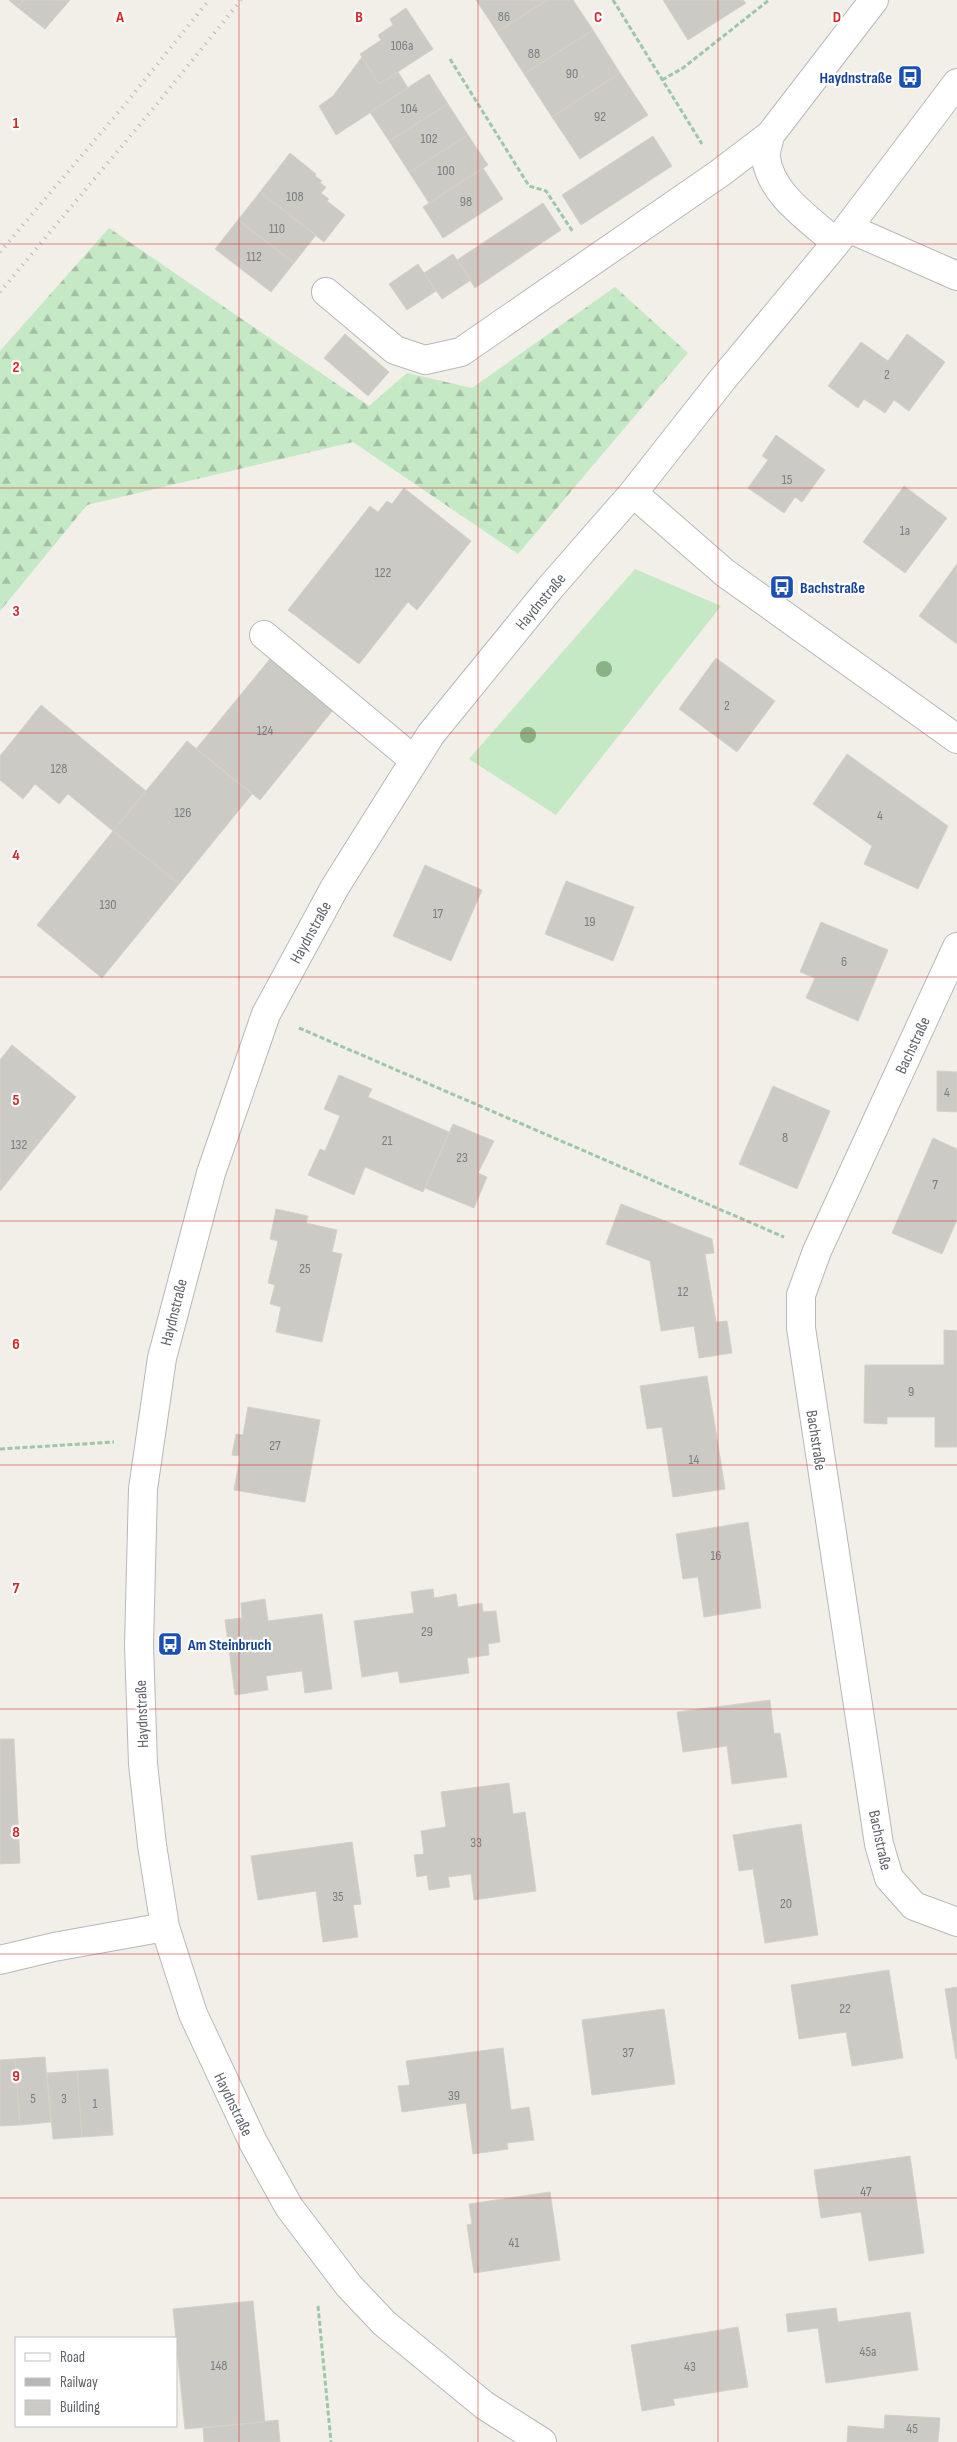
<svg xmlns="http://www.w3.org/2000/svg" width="957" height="2442" font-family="'Sofia Sans Condensed',sans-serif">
<defs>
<pattern id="forest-firs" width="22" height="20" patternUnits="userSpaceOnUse" patternTransform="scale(1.25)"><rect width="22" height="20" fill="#c5e8c5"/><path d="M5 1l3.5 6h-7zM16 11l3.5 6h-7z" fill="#a3c0a4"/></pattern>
</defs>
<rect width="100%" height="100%" fill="#f1efe8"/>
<path fill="#c5e8c5" d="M635,569l86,37 -165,209 -87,-56z"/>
<path fill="url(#forest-firs)" d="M109,228l260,178 38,-33 65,15 143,-101 73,66 -170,201 -165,-112 -266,63 -87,106v-260z"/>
<path fill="#cccac5" stroke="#d6d1c6" d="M9,0h14l-6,7z
M23,0h47l-25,29 -28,-22z
M476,0h71l-50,32z
M547,0h26l20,30 -69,44 -27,-42z
M663,0h80l3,3 -58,37z
M406,8l27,41 -54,35 -19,-30 21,-14 -3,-5 15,-10 -3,-6z
M593,30l27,43 -68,44 -28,-43z
M362,57l17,27 19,-12 10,16 -72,47 -17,-29 14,-10z
M620,73l28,42 -68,44 -28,-42z
M429,74l19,30 -59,37 -19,-29z
M448,104l20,31 -59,37 -20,-31z
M468,135l20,30 -59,38 -20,-31z
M653,136l19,30 -91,59 -19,-30z
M290,153l26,21 -1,2 7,5 -2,2 6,4 -5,6 8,6 -2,2 18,14 -21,27 -64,-50z
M483,168l20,31 -60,39 -20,-31z
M260,192l56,43 -22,28 -56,-43z
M543,203l18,27 -86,58 -18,-28z
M238,220l56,43 -23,29 -56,-43z
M453,254l18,26 -29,19 -18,-26z
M418,264l18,27 -29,19 -18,-26z
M345,334l44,38 -21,24 -44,-38z
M907,334l38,28 -36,49 -15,-11 -9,13 -21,-14 -6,9 -30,-22 33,-44 27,19z
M776,435l49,35 -23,32 -7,-5 -11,16 -36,-25 20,-28 -6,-4z
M904,486l43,32 -42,55 -42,-31z
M404,488l67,53 -54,69 -9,-8 -49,62 -71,-54 82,-104 8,6 9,-11 5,3z
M957,564v80l-38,-28z
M716,658l59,43 -38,51 -58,-43z
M270,659l63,51 -73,90 -64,-51z
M41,705l105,86 -33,40 -45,-37 -9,10 -24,-20 -12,15 -23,-19v-24z
M187,741l65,53 -73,90 -66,-53z
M847,754l101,72 -30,63 -54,-25 8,-18 -59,-42z
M113,831l66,53 -77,94 -65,-53z
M425,865l57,25 -31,71 -58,-25z
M566,881l68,26 -21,54 -68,-27z
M821,922l67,28 -30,71 -52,-23 9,-20 -15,-6z
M12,1045l64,52 -76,94v-131z
M937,1071l20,1v40l-20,-1z
M339,1075l33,14 -4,8 81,35 -26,60 -58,-25 -11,28 -46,-20 12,-26 5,2 15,-35 -16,-7z
M773,1086l57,25 -33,78 -58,-25z
M453,1124l41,17 -16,32 9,4 -13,31 -49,-20z
M933,1138l24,11v71l-15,34 -50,-21z
M621,1204l91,35 2,14 -9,1 11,68 11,-1 5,32 -33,5 -5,-32 -33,5 -11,-70 -44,-17z
M276,1209l32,7 -2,7 31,7 -5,22 10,2 -20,88 -46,-10 5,-25 -11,-3 5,-19 -7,-2 10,-42 -8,-2z
M944,1330l13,1v116h-22v-30h-48v7l-23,-1 1,-58h79z
M707,1376l18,113 -52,8 -11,-70 -15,2 -7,-43z
M248,1407l72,13 -15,82 -71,-12 6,-34 -8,-1 4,-21 7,1z
M748,1522l13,86 -57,9 -6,-40 -15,2 -7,-45z
M433,1589l1,9 22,-4 2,13 24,-4 1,9 13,-1 4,31 -12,2 1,11 -22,3 2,15 -69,10 -2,-12 -36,6 -8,-56 60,-8 -3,-21z
M265,1599l3,22 54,-7 10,75 -27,4 -3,-22 -36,5 2,14 -33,5 -10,-75 17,-2 -1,-15z
M770,1700l4,34 6,-1 7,44 -55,7 -5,-38 -44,6 -6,-40z
M0,1739h14l6,124 -20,1z
M509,1783l4,31 12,-2 11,79 -62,9 -3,-26 -23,3 2,10 -21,3 -2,-15 -10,2 -3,-22 10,-1 -3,-23 25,-4 -5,-35z
M801,1824l17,111 -53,8 -12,-74 -14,2 -6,-36z
M352,1842l9,62 -8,1 5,32 -35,5 -7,-51 -58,9 -7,-44z
M889,1970l14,88 -51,8 -6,-34 -47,7 -8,-54z
M957,1987v72h-1l-11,-70z
M664,2009l11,75 -83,11 -10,-75z
M503,2048l8,62 18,-3 5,33 -27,3 1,6 -35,5 -7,-51 -64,9 -4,-26 12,-1 -4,-24z
M45,2057l6,65 -31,3 -5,-66z
M15,2059l5,66 -20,1v-66z
M108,2069l5,66 -31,2 -5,-66z
M77,2071l5,66 -29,2 -6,-66z
M910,2156l14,97 -55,8 -8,-49 -40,6 -7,-48z
M550,2192l10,68 -86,13 -7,-48 5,-1 -3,-20z
M253,2301l12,121 -80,7 -12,-120z
M836,2308l2,14 72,-10 8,58 -92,13 -8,-55 -30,4 -2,-18z
M738,2327l10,60 -75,12 2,6 -33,6 -11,-66z
M885,2415l55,3 -2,24h-91l1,-16 36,3z
M278,2420l2,22h-76l-1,-14z"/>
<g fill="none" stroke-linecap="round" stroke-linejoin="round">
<defs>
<path id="minor" d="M848,228l109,48
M836,243c-26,-24 -65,-48 -70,-85 -1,-7 3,-16 4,-23l104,-135
M326,292l69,58 30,10 36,-8 259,-179 50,-38
M633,493l92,80 232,166
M264,635l150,125
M957,947l-140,304 -16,44v33l78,516 10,34 25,28 43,16
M0,1960l54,-13 111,-20
M542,2442l-58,-37 -100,-82 -35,-37 -60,-79 -36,-65 -60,-128 -28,-87 -13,-82 -9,-81 -4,-119 4,-156 19,-131 49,-185 55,-159 69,-127 96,-153 119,-146 83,-95 89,-113 114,-137 121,-160"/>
</defs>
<use href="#minor" stroke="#b5b8bc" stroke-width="30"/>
<path stroke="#9cc7a9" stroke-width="3" stroke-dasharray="5 2.5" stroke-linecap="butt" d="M613,0l89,144
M450,59l79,127 17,5 27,41
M662,80l21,-12 86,-68
M299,1028l485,209
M0,1449l114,-7
M318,2306l13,136"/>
<use href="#minor" stroke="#fff" stroke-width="28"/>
<path stroke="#b6b7b8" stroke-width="4" stroke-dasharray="1 6" stroke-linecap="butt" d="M0,252l127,-150 82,-102
M0,292l157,-188 84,-104"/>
</g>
<g fill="#89b387">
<circle cx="604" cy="669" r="8"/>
<circle cx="528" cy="735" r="8"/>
</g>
<path fill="none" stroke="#d62828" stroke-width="1" stroke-opacity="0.55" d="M239,0v2442M478,0v2442M718,0v2442M0,244h957M0,488h957M0,733h957M0,977h957M0,1221h957M0,1465h957M0,1709h957M0,1954h957M0,2198h957"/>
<defs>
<symbol id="bus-square" viewBox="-11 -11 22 22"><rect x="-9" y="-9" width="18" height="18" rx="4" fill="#1a4fb4" stroke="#fff"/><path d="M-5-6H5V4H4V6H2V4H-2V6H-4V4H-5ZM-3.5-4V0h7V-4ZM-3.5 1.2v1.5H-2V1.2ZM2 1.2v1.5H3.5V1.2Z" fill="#fff"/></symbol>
</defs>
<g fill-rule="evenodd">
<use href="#bus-square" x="896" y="63" width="28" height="28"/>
<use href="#bus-square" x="768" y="573" width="28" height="28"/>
<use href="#bus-square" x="156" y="1630" width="28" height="28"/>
</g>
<g text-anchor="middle" stroke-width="4.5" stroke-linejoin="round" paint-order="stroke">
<g font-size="14" fill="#7a7d7f">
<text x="504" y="21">86</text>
<text x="402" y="50">106a</text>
<text x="534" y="58">88</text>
<text x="572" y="78">90</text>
<text x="409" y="113">104</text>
<text x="600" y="121">92</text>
<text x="429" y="143">102</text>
<text x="446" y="175">100</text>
<text x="295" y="201">108</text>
<text x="466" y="206">98</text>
<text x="277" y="233">110</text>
<text x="254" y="261">112</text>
<text x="887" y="379">2</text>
<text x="787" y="484">15</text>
<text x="905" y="535">1a</text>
<text x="383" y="577">122</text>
<text x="727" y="710">2</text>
<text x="265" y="735">124</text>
<text x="59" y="773">128</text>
<text x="183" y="817">126</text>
<text x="880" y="820">4</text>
<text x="108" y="909">130</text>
<text x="438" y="918">17</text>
<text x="590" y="926">19</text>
<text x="844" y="966">6</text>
<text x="947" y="1097">4</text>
<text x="785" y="1142">8</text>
<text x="387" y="1145">21</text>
<text x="19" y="1149">132</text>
<text x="462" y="1162">23</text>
<text x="935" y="1189">7</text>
<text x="305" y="1273">25</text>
<text x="683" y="1296">12</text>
<text x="911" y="1396">9</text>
<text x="275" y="1450">27</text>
<text x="694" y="1464">14</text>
<text x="716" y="1560">16</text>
<text x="427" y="1636">29</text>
<text x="476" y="1847">33</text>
<text x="338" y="1901">35</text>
<text x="786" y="1908">20</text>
<text x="845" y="2013">22</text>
<text x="628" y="2057">37</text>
<text x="454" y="2100">39</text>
<text x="33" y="2103">5</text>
<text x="64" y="2103">3</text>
<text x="95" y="2108">1</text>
<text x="866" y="2196">47</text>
<text x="514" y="2247">41</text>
<text x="868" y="2356">45a</text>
<text x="219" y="2370">148</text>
<text x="690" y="2371">43</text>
<text x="912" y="2433">45</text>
</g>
<g font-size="16" font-weight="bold" fill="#164399" stroke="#fff" text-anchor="start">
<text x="892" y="83" text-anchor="end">Haydnstraße</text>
<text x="800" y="593">Bachstraße</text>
<text x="188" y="1650">Am Steinbruch</text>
</g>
<g font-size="16" fill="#5f6368" stroke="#fff">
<text transform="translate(540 601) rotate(-50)" y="6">Haydnstraße</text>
<text transform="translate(310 932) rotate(-61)" y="6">Haydnstraße</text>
<text transform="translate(912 1045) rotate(-65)" y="6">Bachstraße</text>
<text transform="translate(173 1312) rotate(-76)" y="6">Haydnstraße</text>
<text transform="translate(817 1440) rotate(81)" y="6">Bachstraße</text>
<text transform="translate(141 1714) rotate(-92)" y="6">Haydnstraße</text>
<text transform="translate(881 1840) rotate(78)" y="6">Bachstraße</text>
<text transform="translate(234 2104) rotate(64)" y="6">Haydnstraße</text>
</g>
</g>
<g font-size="16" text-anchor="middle" font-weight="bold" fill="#d62828" stroke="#fff" stroke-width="4.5" stroke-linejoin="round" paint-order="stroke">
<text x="120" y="22">A</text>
<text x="359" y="22">B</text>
<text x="598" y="22">C</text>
<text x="837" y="22">D</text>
<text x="16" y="128">1</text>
<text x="16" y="372">2</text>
<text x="16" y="616">3</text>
<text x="16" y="860">4</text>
<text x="16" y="1105">5</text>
<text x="16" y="1349">6</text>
<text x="16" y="1593">7</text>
<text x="16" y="1837">8</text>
<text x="16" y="2081">9</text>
</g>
<rect x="15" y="2337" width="162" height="90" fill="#ffffff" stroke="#bfc1c3"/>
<rect x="25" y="2353" width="25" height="8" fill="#ffffff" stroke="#bfc1c3"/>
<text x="60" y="2362" font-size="15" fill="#5f6368">Road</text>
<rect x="25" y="2378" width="25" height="8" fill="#b6b7b8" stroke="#bfc1c3"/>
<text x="60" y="2387" font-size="15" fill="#5f6368">Railway</text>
<rect x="25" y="2400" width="25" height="15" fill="#cccac5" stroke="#bfc1c3"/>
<text x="60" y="2412" font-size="15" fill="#5f6368">Building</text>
</svg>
